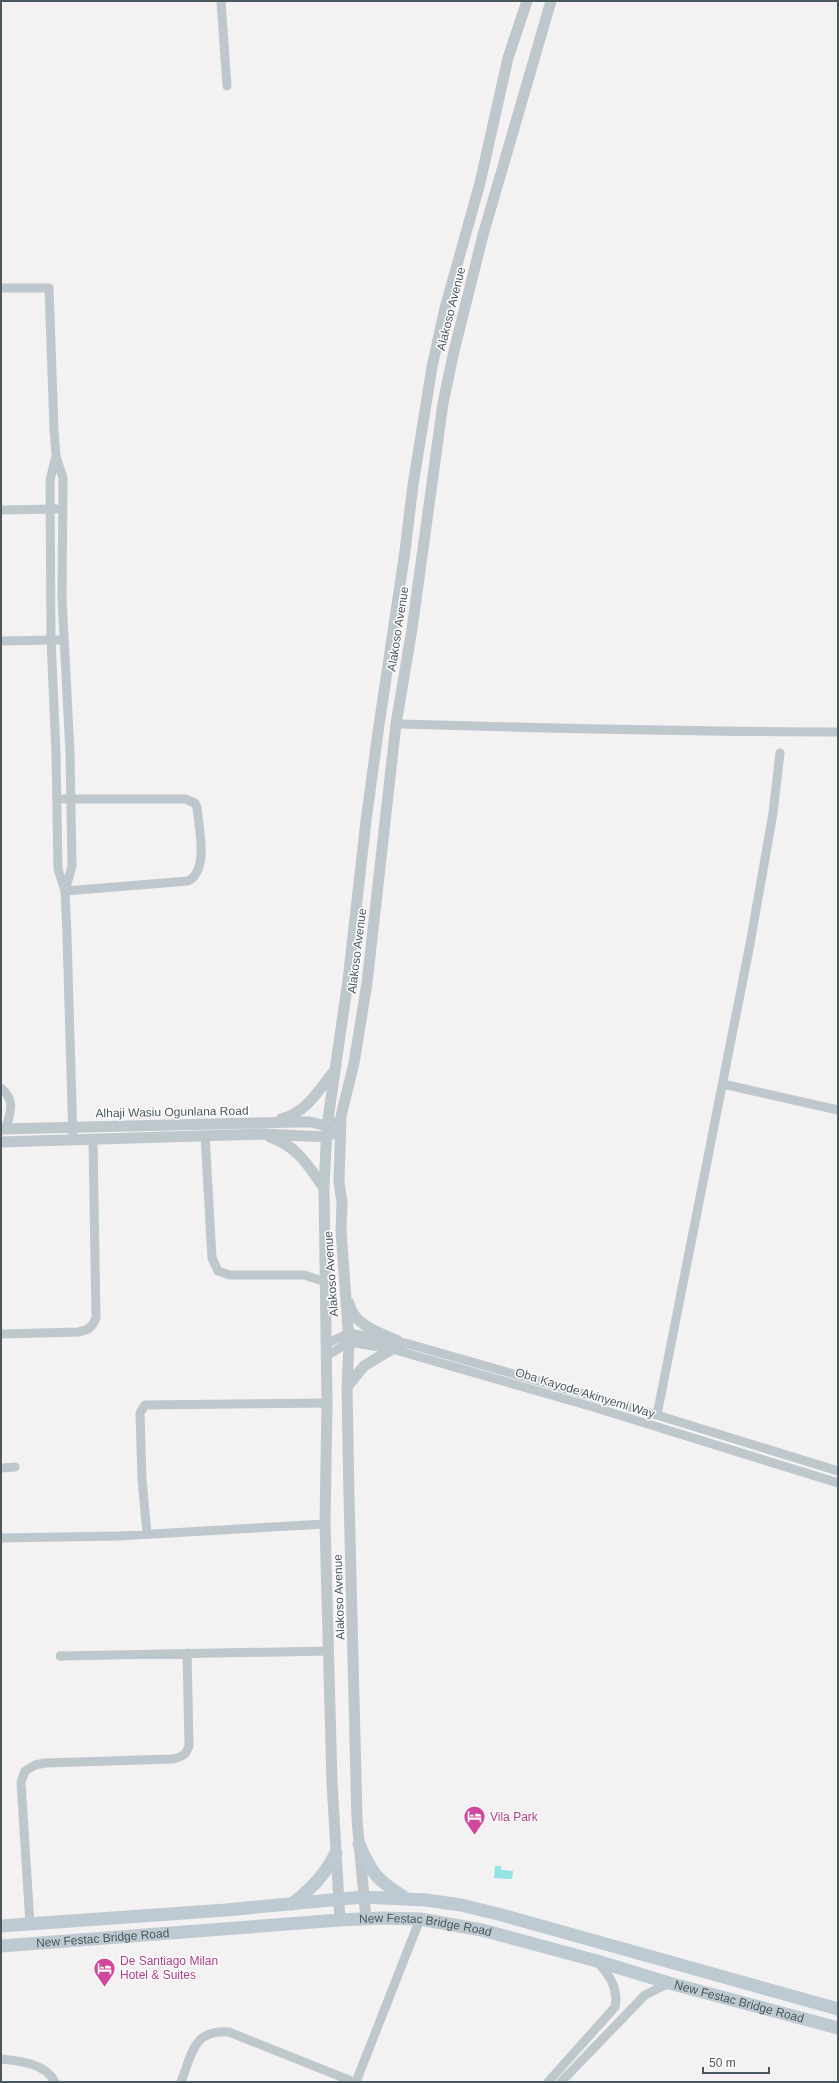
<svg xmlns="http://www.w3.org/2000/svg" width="839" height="2083" font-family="Arial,sans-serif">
<rect width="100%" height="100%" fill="#f3f1f1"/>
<path fill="#93e3e7" d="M495,1866h6v4l12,1 -1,8 -18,-1z"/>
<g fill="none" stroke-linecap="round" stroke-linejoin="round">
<path stroke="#bec7cc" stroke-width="9" d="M221,1l6,85
M1,288h48l5,141 2,27 7,22 -1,120 8,155 2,113 -7,25
M56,456l-6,24 1,160 5,113 2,116 7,22 2,45 6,204
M1,510l55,-1
M1,641l57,-1
M396,724c148,4 295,8 442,8
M64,799h121l10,4 2,5c2,20 12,63 -9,73l-123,10
M723,1084l115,26
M1,1088c15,13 9,24 5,41
M205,1135l7,123 6,13 12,4h74l22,7
M1,1334l77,-2c10,-2 14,-4 18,-14l-3,-178
M326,1344l23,-11 60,11 248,71 181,56
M327,1356l22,-14 43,7 201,58 245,76
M657,1415l93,-471 23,-131 7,-60
M1,1468l14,-1
M147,1534l-5,-55 -2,-66 5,-8 182,-2
M1,1538l117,-2 207,-12
M60,1656l269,-5
M30,1924l-9,-142 4,-11 10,-6 10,-2 127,-4c10,-2 14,-4 17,-13l-2,-93
M1,2059c18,2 44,4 54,23
M181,2082c11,-28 12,-53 48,-50l125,50
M356,2082l64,-163
M548,2082l67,-75c4,-19 -6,-32 -18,-46
M561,2082l84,-87 24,-12"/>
<path stroke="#bec7cc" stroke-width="11" d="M281,1119c27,-7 37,-29 54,-49
M1,1129l297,-7h12l17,4 5,-4
M270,1137c28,10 37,27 54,51
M1,1142l261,-8 65,3 6,-4
M349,1303c4,22 31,30 49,38
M347,1387l17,-21 28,-17
M366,1919l-9,-99 -8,-322 -2,-111 2,-45 -8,-112 1,-27 -3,-21 2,-66 13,-53 13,-80 29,-259 16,-95 31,-226 11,-52 29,-116 68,-234
M340,1920l-8,-138 -7,-258 2,-121 -3,-215 3,-62 21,-146 18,-159 12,-89 27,-181 8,-66 19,-118 13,-59 35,-125 28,-125 19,-57"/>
<g stroke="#becad1" stroke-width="13">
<path d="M359,1844c12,29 19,37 45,53"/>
<path d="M292,1904c20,-16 32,-28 44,-51"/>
<path d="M1,1926l225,-16 137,-13 63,3 35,5 37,9 340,95"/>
<path id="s1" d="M1,1946l339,-26 42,-2 38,1 62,11 115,31 72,22 169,45"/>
</g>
</g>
<defs>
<symbol id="hotel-pin" viewBox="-11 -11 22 30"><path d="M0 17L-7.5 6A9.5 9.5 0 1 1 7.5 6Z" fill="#d1479c" stroke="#fff"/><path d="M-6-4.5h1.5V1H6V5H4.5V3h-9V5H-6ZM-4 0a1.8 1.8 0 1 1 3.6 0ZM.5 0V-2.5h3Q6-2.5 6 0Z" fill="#fff"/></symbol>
</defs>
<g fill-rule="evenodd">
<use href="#hotel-pin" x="462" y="1804" width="25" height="34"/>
<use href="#hotel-pin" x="92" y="1956" width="25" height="34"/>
</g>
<g text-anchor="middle" stroke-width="3" stroke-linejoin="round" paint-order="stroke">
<g font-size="12" fill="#4a575d" stroke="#fff">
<text transform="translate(451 309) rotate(-76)" y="4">Alakoso Avenue</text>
<text transform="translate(398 629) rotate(-81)" y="4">Alakoso Avenue</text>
<text transform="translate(357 951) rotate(-83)" y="4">Alakoso Avenue</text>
<text transform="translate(172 1112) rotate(-1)" y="4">Alhaji Wasiu Ogunlana Road</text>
<text transform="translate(331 1274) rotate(-94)" y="4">Alakoso Avenue</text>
<text transform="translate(585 1393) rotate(17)" y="4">Oba Kayode Akinyemi Way</text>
<text transform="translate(339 1597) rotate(-92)" y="4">Alakoso Avenue</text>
<text dy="4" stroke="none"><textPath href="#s1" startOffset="426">New Festac Bridge Road</textPath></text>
<text dy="4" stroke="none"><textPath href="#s1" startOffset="102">New Festac Bridge Road</textPath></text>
<text dy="4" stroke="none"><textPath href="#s1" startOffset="750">New Festac Bridge Road</textPath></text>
</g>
<g font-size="12" fill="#b23c85" stroke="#fff" text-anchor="start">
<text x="490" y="1821">Vila Park</text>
<text x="120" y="1965">De Santiago Milan<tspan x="120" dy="14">Hotel &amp; Suites</tspan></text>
</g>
</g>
<rect width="839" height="2083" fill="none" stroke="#4a575d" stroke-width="4"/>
<path d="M703 2067v6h66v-6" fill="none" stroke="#4a575d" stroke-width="2"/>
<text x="709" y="2067" font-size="12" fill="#4a575d" stroke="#ffffff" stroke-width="3" paint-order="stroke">50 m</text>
</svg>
